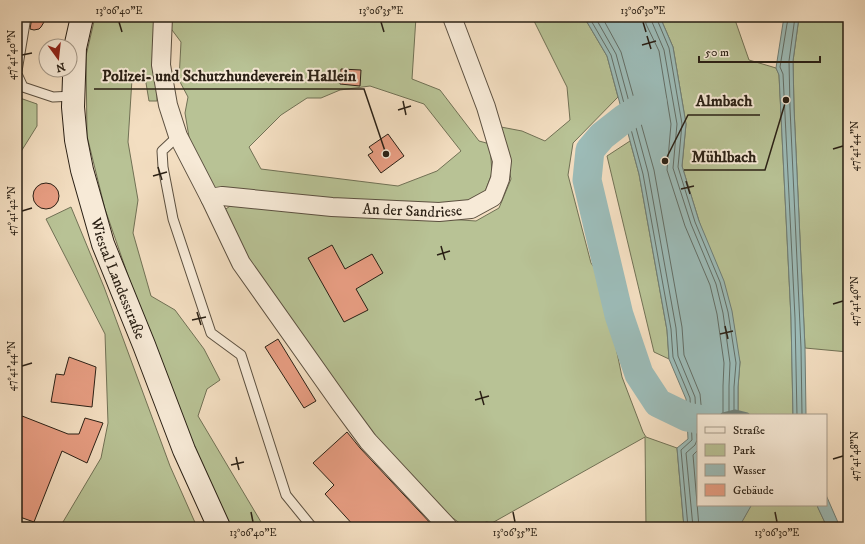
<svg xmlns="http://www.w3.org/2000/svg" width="865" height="544" font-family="'IM FELL DW Pica',serif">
<rect width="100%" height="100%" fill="#f3dec1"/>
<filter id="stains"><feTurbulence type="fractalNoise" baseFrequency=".005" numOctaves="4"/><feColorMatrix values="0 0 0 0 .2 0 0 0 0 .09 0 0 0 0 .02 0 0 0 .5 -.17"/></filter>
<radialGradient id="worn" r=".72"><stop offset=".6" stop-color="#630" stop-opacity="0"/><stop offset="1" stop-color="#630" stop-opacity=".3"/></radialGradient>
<path fill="#b8c295" stroke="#717155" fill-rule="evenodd" d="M95,17h61l1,84h-8l-4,-24 -13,2 -4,63 10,58 -5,33 18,63 24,14 29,39 16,31 -13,9 -9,27 66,111h-35l-39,-91 -49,-123 -36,-104 -18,-73 -1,-80z
M169,17h247l-4,62 28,11 39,51 11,3 2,29 -7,19 -16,10 -23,3 -115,-5 -120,-12 -21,-45 -5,-30 3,-16 -9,-17 2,-38 -12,-16zM370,86l54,18 37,47 -24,20 -39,15 -137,-17 -12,-22 32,-32 26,-17h14l19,-8z
M532,17h52l23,39 11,41 -45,46 -5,32 23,88 11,16 20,98 21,55 3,5 31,11 7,79h-38l-1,-90 -153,86 -6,-1 -7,5h-14l-23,-17 -83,-91 -111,-158 -25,-50 10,-7 243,17 23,-13 12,-29 -10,-52 21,4 23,10 25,-21 -3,-33z
M660,17h74l15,43 27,8 3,6 12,244 2,97h-55v-28l2,-25 -41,-141 -17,-55 4,-42 -13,-77z
M799,17h49v335l-43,-4 -11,-240 -1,-47z
M17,97l20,7v22l-20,32z
M630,141l9,33 28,156 2,29 -15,-7 -47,-196z
M71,207l33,80 66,179 27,61h-137l41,-69 7,-35 -3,-89 -59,-115z
M751,505h66l10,22h-88z"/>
<path fill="#9cbbb7" stroke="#6e7d76" d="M584,17h76l13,30 13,77 -4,42 17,55 25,60 8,30 8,51 -2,25v28h-40v90h51l2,1 -12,21h-55l-7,-79 11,-9 -2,-40 -17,-40 -2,-29 -28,-156 -32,-118z
M786,17h13l-6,44 1,47 11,240 1,67h-13l-2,-97 -12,-243 -3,-7 7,-45z
M826,495l14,32h-13l-9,-19 -1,-3h9z"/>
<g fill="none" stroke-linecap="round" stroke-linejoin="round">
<path stroke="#636e66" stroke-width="1" d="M589,17l22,38 32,119 28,155 2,28 17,41 2,42 -11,10 7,77
M595,17l21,37 32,118 28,156 2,28 17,41 2,43 -2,5 -9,8 7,74
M602,17l19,35 33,118 28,157 2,28 16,39 2,21
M645,17l1,7 13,27 12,73 -4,46 18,56 25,59 7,29 7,49 -1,23v29
M651,17l1,5 12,28 13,74 -4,44 18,56 25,60 7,29 7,50 -1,23v29
M656,17l13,31 13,76 -4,43 17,55 25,60 8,30 8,51 -2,24v28
M789,17l-2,7 -7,43 3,7 12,244 2,97
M795,17l-6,44 1,47 11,240 1,67
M698,450l-5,5 6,72"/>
<path stroke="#6e7d76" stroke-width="5" d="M723,415l12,-3 12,3"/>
<path stroke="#9cbbb7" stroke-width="29" d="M652,101l-27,17 -23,18 -12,14 -3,30 32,135 20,59 19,29 29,14 11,2"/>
</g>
<path fill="#e79d82" stroke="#2a2015" d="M32,17h15l-6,10 -2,2 -5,1 -4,-1z
M341,69l20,1 -1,16 -20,-2z
M388,134l16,22 -23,17 -13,-18 5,-3 -4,-5z
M33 196a13 13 0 1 1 26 0a13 13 0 1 1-26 0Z
M332,245l13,24 27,-15 11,19 -27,16 12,21 -24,12 -36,-64z
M278,339l38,62 -12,7 -39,-61z
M69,357l27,10 -4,40 -41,-5 5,-28 8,1z
M17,414l51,20h11l6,-16 18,5 -16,40 -25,-12 -28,71 -17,-6z
M347,432l13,16 74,79h-79l-30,-33 9,-9 -21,-22z"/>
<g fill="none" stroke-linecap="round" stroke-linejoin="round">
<defs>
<path id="service" d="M17,71l9,-54
M17,74l6,13 30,10 21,-1
M178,136l-16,15 1,16 10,52 38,114 30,22 45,140 26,32"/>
<g id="minor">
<path d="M163,17l-2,48 7,40 10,31 32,62 31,65 99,140 28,38 80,86"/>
<path id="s1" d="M210,198l12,-2 110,11 107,5 32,-3 22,-12 7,-18 2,-18 -16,-54 -34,-90"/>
</g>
<g id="secondary">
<path id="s2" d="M82,17l-7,31 -2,59 3,33 6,30 21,74 41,101 40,105 35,77"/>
</g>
</defs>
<use href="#service" stroke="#5c5040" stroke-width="11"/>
<use href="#minor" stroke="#5c5040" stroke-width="20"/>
<use href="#secondary" stroke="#2a2015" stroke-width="24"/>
<use href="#service" stroke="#f7ead7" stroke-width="9"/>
<use href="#minor" stroke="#f7ead7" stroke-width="18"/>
<use href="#secondary" stroke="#f7ead7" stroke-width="22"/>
</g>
<path fill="none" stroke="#2a2015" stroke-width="1.5" d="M119,22l3,10M381,22l3,10M643,22l3,10M647,36l4,13M642,45l14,-4M22,55l10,-2M403,101l3,14M398,110l13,-4M833,149l10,-3M158,167l4,13M153,176l14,-4M686,181l4,13M681,189l13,-3M22,211l10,-3M441,246l4,14M437,255l13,-4M833,304l10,-3M197,312l4,13M192,320l14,-3M725,326l3,13M720,334l13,-3M22,366l10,-3M480,391l4,14M475,400l14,-4M236,457l3,13M833,459l10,-3M231,465l13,-3M251,512l2,10M513,512l2,10M775,512l2,10"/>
<g text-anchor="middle" stroke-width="4" stroke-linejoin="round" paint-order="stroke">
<g font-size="15" fill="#2a2015" stroke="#f7ead7">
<text dy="5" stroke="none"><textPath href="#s1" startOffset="203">An der Sandriese</textPath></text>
<text dy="5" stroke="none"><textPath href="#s2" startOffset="269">Wiestal Landesstraße</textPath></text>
</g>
</g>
<path fill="none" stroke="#2a2015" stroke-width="1.5" d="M386 154L364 89H94M665 161L688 115H760M786 100L765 170H684"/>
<g fill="#2a2015" stroke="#f7ead7" stroke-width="1.5">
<circle cx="386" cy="154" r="4"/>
<circle cx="665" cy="161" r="4"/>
<circle cx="786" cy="100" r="4"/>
</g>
<g font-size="16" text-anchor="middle" font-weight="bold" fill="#2a2015" stroke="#f7ead7" stroke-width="4" stroke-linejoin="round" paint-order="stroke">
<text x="229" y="81">Polizei- und Schutzhundeverein Hallein</text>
<text x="724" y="106">Almbach</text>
<text x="724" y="162">Mühlbach</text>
</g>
<rect width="865" height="544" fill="none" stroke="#f3dec1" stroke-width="44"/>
<rect x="697" y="414" width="130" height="92" fill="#f7ead7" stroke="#a59989"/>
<rect x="705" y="427" width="20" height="6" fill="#f7ead7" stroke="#a59989"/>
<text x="733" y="434" font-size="12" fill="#2a2015">Straße</text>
<rect x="705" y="444" width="20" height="12" fill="#b8c295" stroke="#a59989"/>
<text x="733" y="454" font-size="12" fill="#2a2015">Park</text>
<rect x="705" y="464" width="20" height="12" fill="#9cbbb7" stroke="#a59989"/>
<text x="733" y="474" font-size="12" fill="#2a2015">Wasser</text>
<rect x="705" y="484" width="20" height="12" fill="#e79d82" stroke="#a59989"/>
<text x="733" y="494" font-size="12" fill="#2a2015">Gebäude</text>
<g transform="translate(58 58) rotate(165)"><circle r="19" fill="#f7ead7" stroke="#a59989"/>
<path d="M0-3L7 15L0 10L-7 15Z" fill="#8f2418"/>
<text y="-6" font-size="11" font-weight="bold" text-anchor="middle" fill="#2a2015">N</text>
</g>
<path d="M699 56v6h121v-6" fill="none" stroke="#2a2015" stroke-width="2"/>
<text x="705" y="56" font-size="12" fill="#2a2015" stroke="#f7ead7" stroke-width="3" paint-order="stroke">50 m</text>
<rect x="22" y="22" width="821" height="500" fill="none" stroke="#2a2015" stroke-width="1.5"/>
<g font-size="10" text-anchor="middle" fill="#2a2015">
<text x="119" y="14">13°06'40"E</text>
<text x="381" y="14">13°06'35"E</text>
<text x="643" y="14">13°06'30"E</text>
<text transform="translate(11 55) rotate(-90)" y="4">47°41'40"N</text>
<text transform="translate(854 146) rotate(-90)" y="4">47°41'44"N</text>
<text transform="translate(11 211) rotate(-90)" y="4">47°41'42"N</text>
<text transform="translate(854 301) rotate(-90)" y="4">47°41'46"N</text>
<text transform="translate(11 366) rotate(-90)" y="4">47°41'44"N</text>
<text transform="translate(854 456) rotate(-90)" y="4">47°41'48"N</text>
<text x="253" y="536">13°06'40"E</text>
<text x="515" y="536">13°06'35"E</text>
<text x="777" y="536">13°06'30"E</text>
</g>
<rect width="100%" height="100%" filter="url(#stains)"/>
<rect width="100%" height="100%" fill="url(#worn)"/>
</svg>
